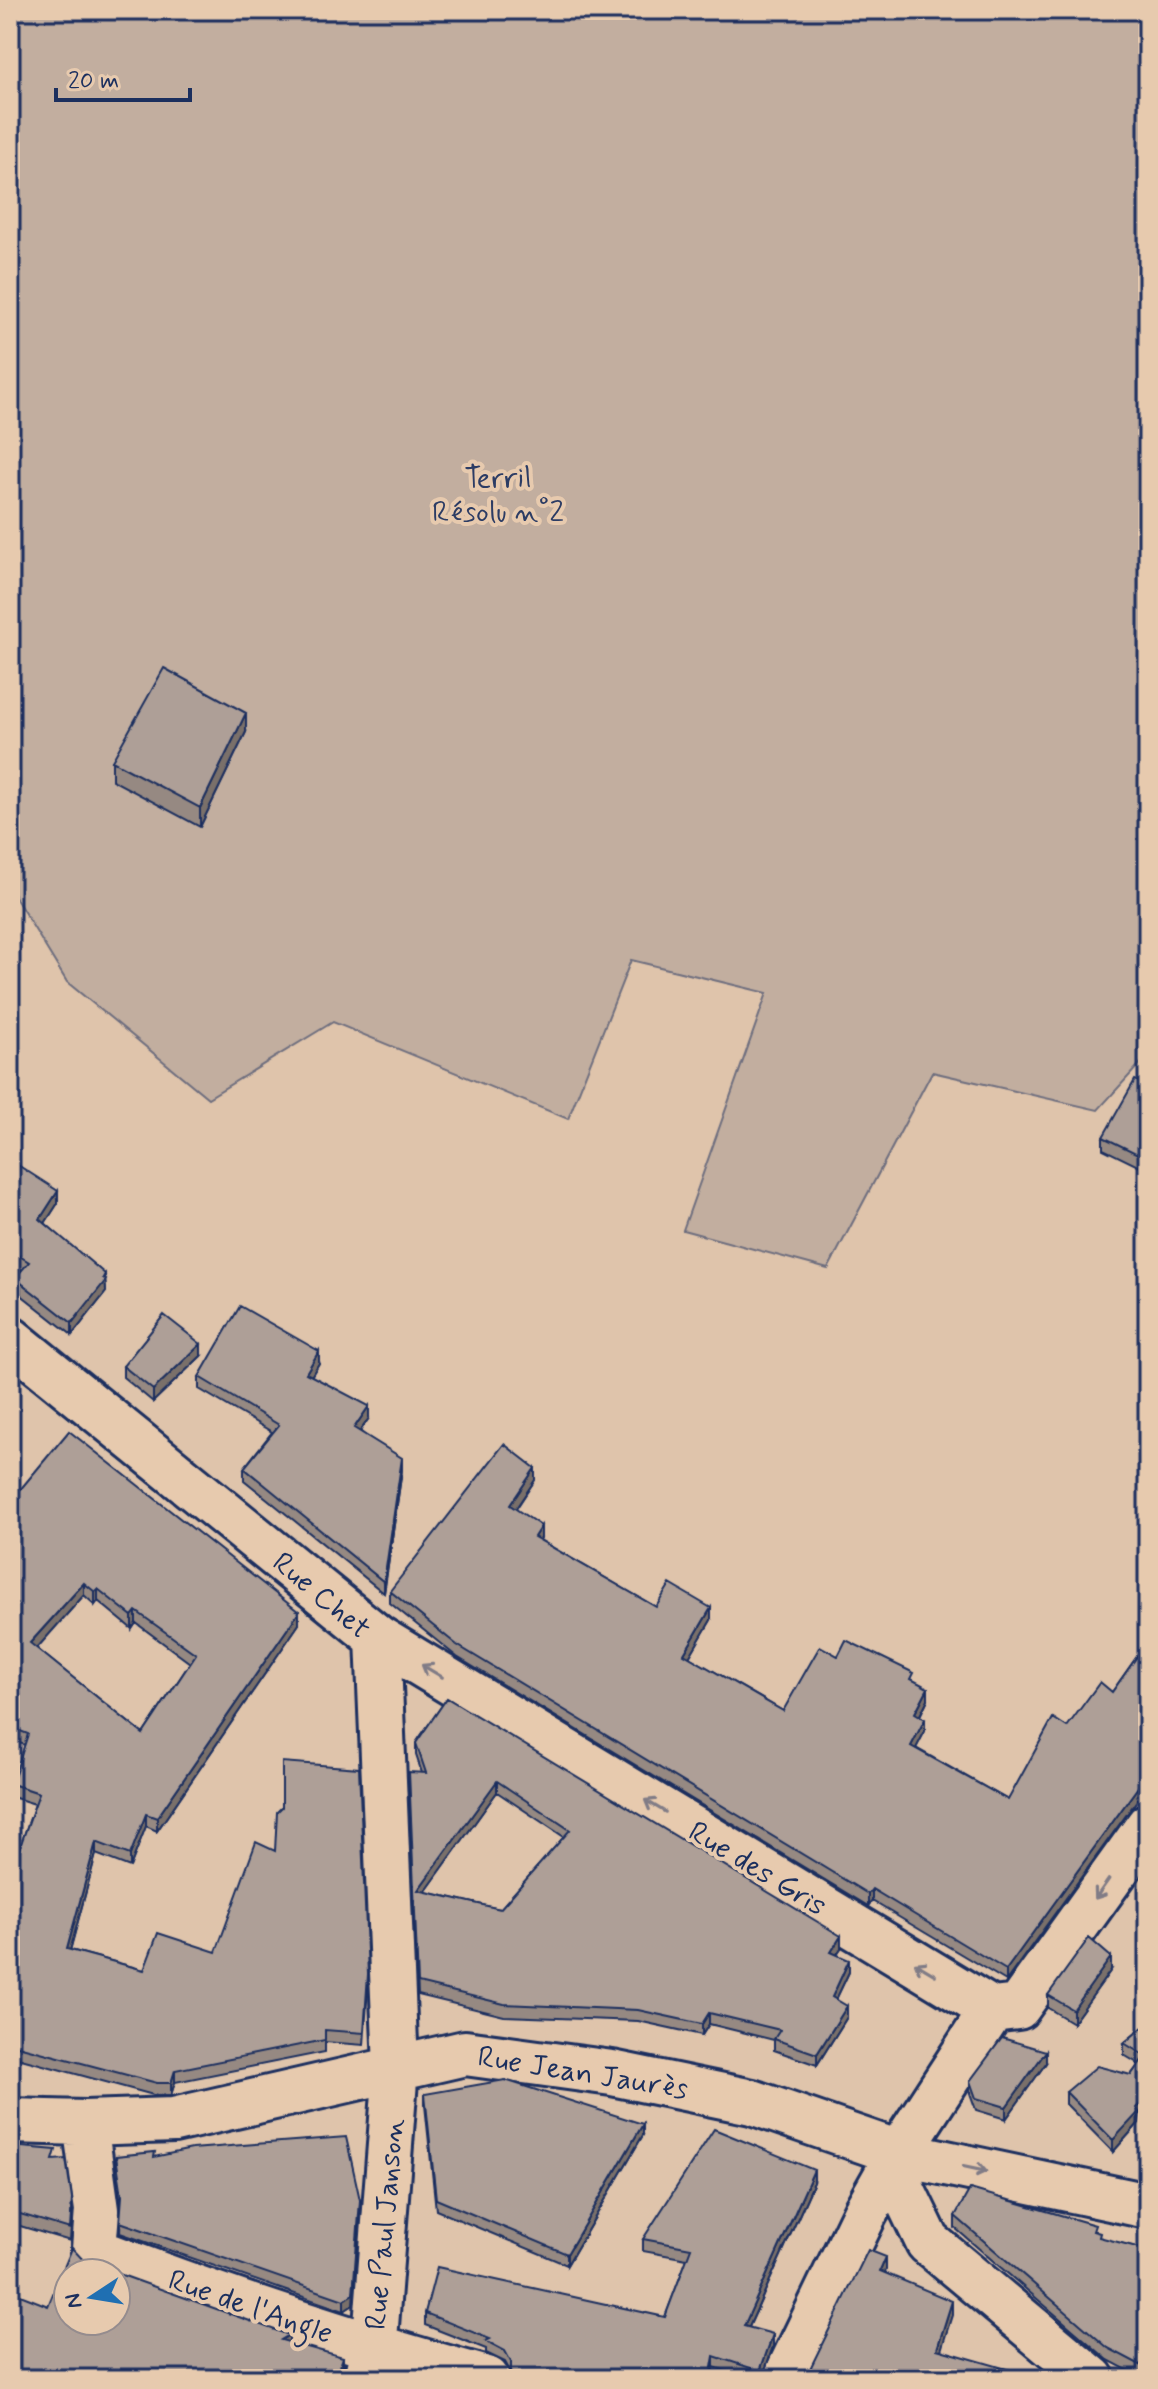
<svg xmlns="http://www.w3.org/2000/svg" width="1158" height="2389" font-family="Mynerve,sans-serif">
<rect width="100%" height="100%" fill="#dfc4ab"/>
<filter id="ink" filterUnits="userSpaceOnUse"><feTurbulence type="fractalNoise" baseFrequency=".0125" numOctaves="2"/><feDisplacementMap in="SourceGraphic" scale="16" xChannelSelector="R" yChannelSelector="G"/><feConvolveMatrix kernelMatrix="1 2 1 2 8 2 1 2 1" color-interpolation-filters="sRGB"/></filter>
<g filter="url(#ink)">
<path fill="#c2ae9f" stroke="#6e6e7e" stroke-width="2" d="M10,10h1138v1045l-50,55 -166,-38 -104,197 -145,-39 84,-237 -136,-33 -63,159 -235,-97 -125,76 -141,-116 -57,-93z"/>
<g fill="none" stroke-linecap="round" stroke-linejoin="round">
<defs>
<path id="street" d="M10,1339l368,299 18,429 -21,272 -9,40
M378,1638l614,372
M992,2010l26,-3 130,-181
M10,2121l75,2 89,-3 291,-67 147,20 140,29 147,51 249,53
M85,2123l12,87 -3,40c129,49 259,93 393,129
M899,2153l3,35 26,54 164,137
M785,2379l80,-166 34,-60 93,-143"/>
</defs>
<use href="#street" stroke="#1b2f5e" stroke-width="50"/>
<use href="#street" stroke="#e7caae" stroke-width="44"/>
</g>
<path fill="#968982" stroke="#1b2f5e" stroke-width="2" fill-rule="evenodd" d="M246,732l-46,95 -88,-47v-19z
M1148,1086v85l-45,-22v-12z
M10,1160l48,43 -13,20 60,57 1,12 -34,43 -57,-45v-12l7,-8 -12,-8z
M201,1356l-48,46 -30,-25v-11z
M319,1363l-8,13 58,42 -9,13 42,39 -18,123 -140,-113v-12l28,-36 -73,-43v-12z
M535,1480l-19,29 25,29 -1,2 116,67 55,13 -22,37 94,54 55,-55 76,25 14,18 -8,17 5,15 -9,17 92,52 59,-73 45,-35 36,-51v144l-142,196 -134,-80 -4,5 -411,-249 -67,-54v-12z
M10,1484l9,7 280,133 -142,207 -11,-5 -16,41 -34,-13 -26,96 74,20 72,-18 152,34 -4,59 -39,-3v10l-150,30 -4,13 -14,1 -147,-40v-181l25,-71 -23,-7v-13l13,-39 -15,-5zM84,1595l11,10 3,-4 34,28 4,-6 54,40 -47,71 -107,-86z
M447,1698l394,250 -4,6 12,18 -13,27 11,18 -30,48 -43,-15v-10l-65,-16 -7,11 -64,-14 -134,-5 -86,-21 -9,-211 13,-11 -6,-18v-12zM497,1792l67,45 -64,72 -75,-17z
M1111,1970l-38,53 -25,-15v-13z
M1148,2023l-9,100 -26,29 -47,-48v-12l65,-17 8,-11 -15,-9v-12z
M1046,2063l-40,56 -30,-9 -6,-17v-12z
M425,2094l218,41 -76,130 -131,-55 -11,-105z
M10,2146l62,65 -2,30 -60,-18z
M116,2156l39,1 205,54 -7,94 -9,6 -224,-78 1,-29 -5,-37z
M814,2182l-65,145 24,19 -11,33h-11l-37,-12 -2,12h-204l3,-6 -6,-11 -19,-9v-4l-61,-24v-12l240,4 22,-58 -44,-8v-12z
M955,2216l140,15 5,7 48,12v129h-4l-36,-19 -153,-132z"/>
<path fill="#7a6f6a" stroke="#1b2f5e" stroke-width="2" d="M246,713v19l-46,95v-19z
M58,1191v12l-18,28v-12z
M105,1274l1,18 -34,43v-12z
M201,1344v12l-48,46v-12z
M319,1351v12l-13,22v-12z
M17,1390v13l-7,9v-13z
M369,1406v12l-15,22v-12z
M402,1458v12l-18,123v-11z
M535,1468v12l-25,37v-12z
M541,1526v12l-7,11v-12z
M84,1583v12l-54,61v-13z
M98,1589v12l-3,4v-13z
M711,1608v12l-27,46v-12z
M136,1611v12l-4,6v-13z
M299,1612v12l-142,207v-13z
M928,1688v11l-13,26v-12z
M925,1719v12l-14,27v-12z
M1148,1773v12l-142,196v-11z
M497,1781v11l-79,110v-12z
M146,1814v12l-16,41v-12z
M96,1842v12l-29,108v-13z
M872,1889v12l-4,5v-12z
M841,1936v12l-10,15v-11z
M1111,1957v13l-38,53v-13z
M849,1960v12l-17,36v-11z
M847,2006v11l-30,48v-11z
M709,2013v11l-7,11v-11z
M1046,2051v12l-40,56v-12z
M175,2070v12l-4,13v-12z
M1148,2095v11l-9,9v8l-26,29v-12l23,-32z
M643,2124v11l-76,130v-11z
M814,2170v12l-70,156v-12z
M360,2200l-7,105 -9,6v-11z
M886,2257v13l-6,14v-13z
M952,2301v14l-15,48v-14z
M773,2334v12l-11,33h-2v-8z
M289,2335v11l-8,-6z
M714,2356v11l-2,12h-2z
M343,2357v12l-3,10h-4z"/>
<path fill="#ae9f97" stroke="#1b2f5e" stroke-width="2" fill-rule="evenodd" d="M164,668l82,45 -46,95 -88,-47z
M1135,1080l13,6v73l-45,-22z
M10,1160l48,31 -18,28 65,55 -2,4 3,2 -34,43 -57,-45 14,-16 -19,-12z
M240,1306l79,45 -13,22 63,33 -15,22 48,30 -18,124 -140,-114 35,-43 -80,-48z
M164,1315l37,29 -48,46 -30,-24z
M10,1385l7,5 -7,9z
M69,1431l230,181 -142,206 -11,-4 -16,41 -34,-13 -29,107 77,21 14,-37 58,19 40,-110 19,9 2,-39 5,-5v-45l77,6 9,206 -4,59 -39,-3v10l-150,30 -4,13h-14l-147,-39v-169l29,-82 -27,-9 16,-50 -18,-7v-243l9,7zM84,1583l11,9 3,-3 34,27 4,-5 60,43 -53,80 -113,-91z
M504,1444l31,24 -25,37 31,21 -7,11 122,70 14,-23 41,24 -27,46 99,57 37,-65 18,10 8,-16 68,33 -3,6 17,9 -13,25 10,6 -14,27 97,54 45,-82 14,9 33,-45 12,10 36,-51v132l-142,197 -134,-81 -4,5 -411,-249 -67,-54z
M447,1698l394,238 -10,16 18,8 -17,37 15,9 -30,48 -43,-15 6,-9 -71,-17 -7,11 -64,-14 -134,-6 -86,-21 -9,-211 17,1 -10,-30zM497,1781l73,49 -70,79 -82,-19z
M1089,1938l22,19 -38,53 -25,-15z
M1148,2023v72l-12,13 3,4 -26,28 -47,-48 31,-26 34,9 14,-19 -21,-13z
M1002,2038l44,13 -40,56 -30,-9 -6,-17z
M505,2080l138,44 -76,130 -131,-55 -11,-105z
M714,2129l100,41 -70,156 29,8 -13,37 -46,-15 -4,23h-202l3,-6v-11l-6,-11 -19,-10 4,-2 -65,-26 12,-46 228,50 26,-69 -48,-9z
M346,2137l14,63 -7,94 -9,6 -224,-78 2,-26 -6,-40 39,-4 -1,5 38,-8z
M10,2146l46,4 -3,10 13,-1 6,40 -2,30 -60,-18z
M970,2189l125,36 -2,6 7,2 -1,4 49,13v119l-40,-21 -153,-132z
M72,2248l13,14 31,11h-48v48h48v-48l173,62 -8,5 62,17 -7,22h-326v-88l38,15z
M868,2250l18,7 -6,14 72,30 -15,48 105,30h-237z
M424,2376l14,3h-19z"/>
<defs><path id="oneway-shaft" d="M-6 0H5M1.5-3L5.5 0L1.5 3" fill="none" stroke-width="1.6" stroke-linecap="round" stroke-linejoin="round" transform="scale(2)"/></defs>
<g stroke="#817c86">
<use href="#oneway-shaft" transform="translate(432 1671) rotate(-149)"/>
<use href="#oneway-shaft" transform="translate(655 1806) rotate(-149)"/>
<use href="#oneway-shaft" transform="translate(1102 1889) rotate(125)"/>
<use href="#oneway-shaft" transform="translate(925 1969) rotate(-149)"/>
<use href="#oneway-shaft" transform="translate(975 2169) rotate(12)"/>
</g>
</g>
<g text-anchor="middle" stroke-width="8" stroke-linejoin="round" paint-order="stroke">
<g font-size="30" fill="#2c3c64" stroke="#e7caae">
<text x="498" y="487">Terril<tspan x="498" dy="34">Résolu n°2</tspan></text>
</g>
<g font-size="30" fill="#1b2f5e" stroke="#e7caae">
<text transform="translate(322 1595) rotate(40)" y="10">Rue Chet</text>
<text transform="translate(758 1868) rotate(31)" y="10">Rue des Gris</text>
<text transform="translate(583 2072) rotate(9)" y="10">Rue Jean Jaurès</text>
<text transform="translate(384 2224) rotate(-85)" y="10">Rue Paul Janson</text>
<text transform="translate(251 2306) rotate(19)" y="10">Rue de l'Angle</text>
</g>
</g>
<rect width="1158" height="2389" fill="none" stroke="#e7caae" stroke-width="40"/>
<rect x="20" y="20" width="1118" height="2349" fill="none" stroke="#1b2f5e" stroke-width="3" filter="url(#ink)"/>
<g transform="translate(92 2297) rotate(258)"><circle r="38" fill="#e7caae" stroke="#958c8e" stroke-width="2"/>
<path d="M0-6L14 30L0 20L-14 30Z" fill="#1f6fb2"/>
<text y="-12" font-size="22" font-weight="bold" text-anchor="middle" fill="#1b2f5e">N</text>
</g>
<path d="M56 88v12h134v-12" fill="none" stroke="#1b2f5e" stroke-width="4"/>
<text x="68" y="88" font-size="24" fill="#1b2f5e" stroke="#e7caae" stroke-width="6" paint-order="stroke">20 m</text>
</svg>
